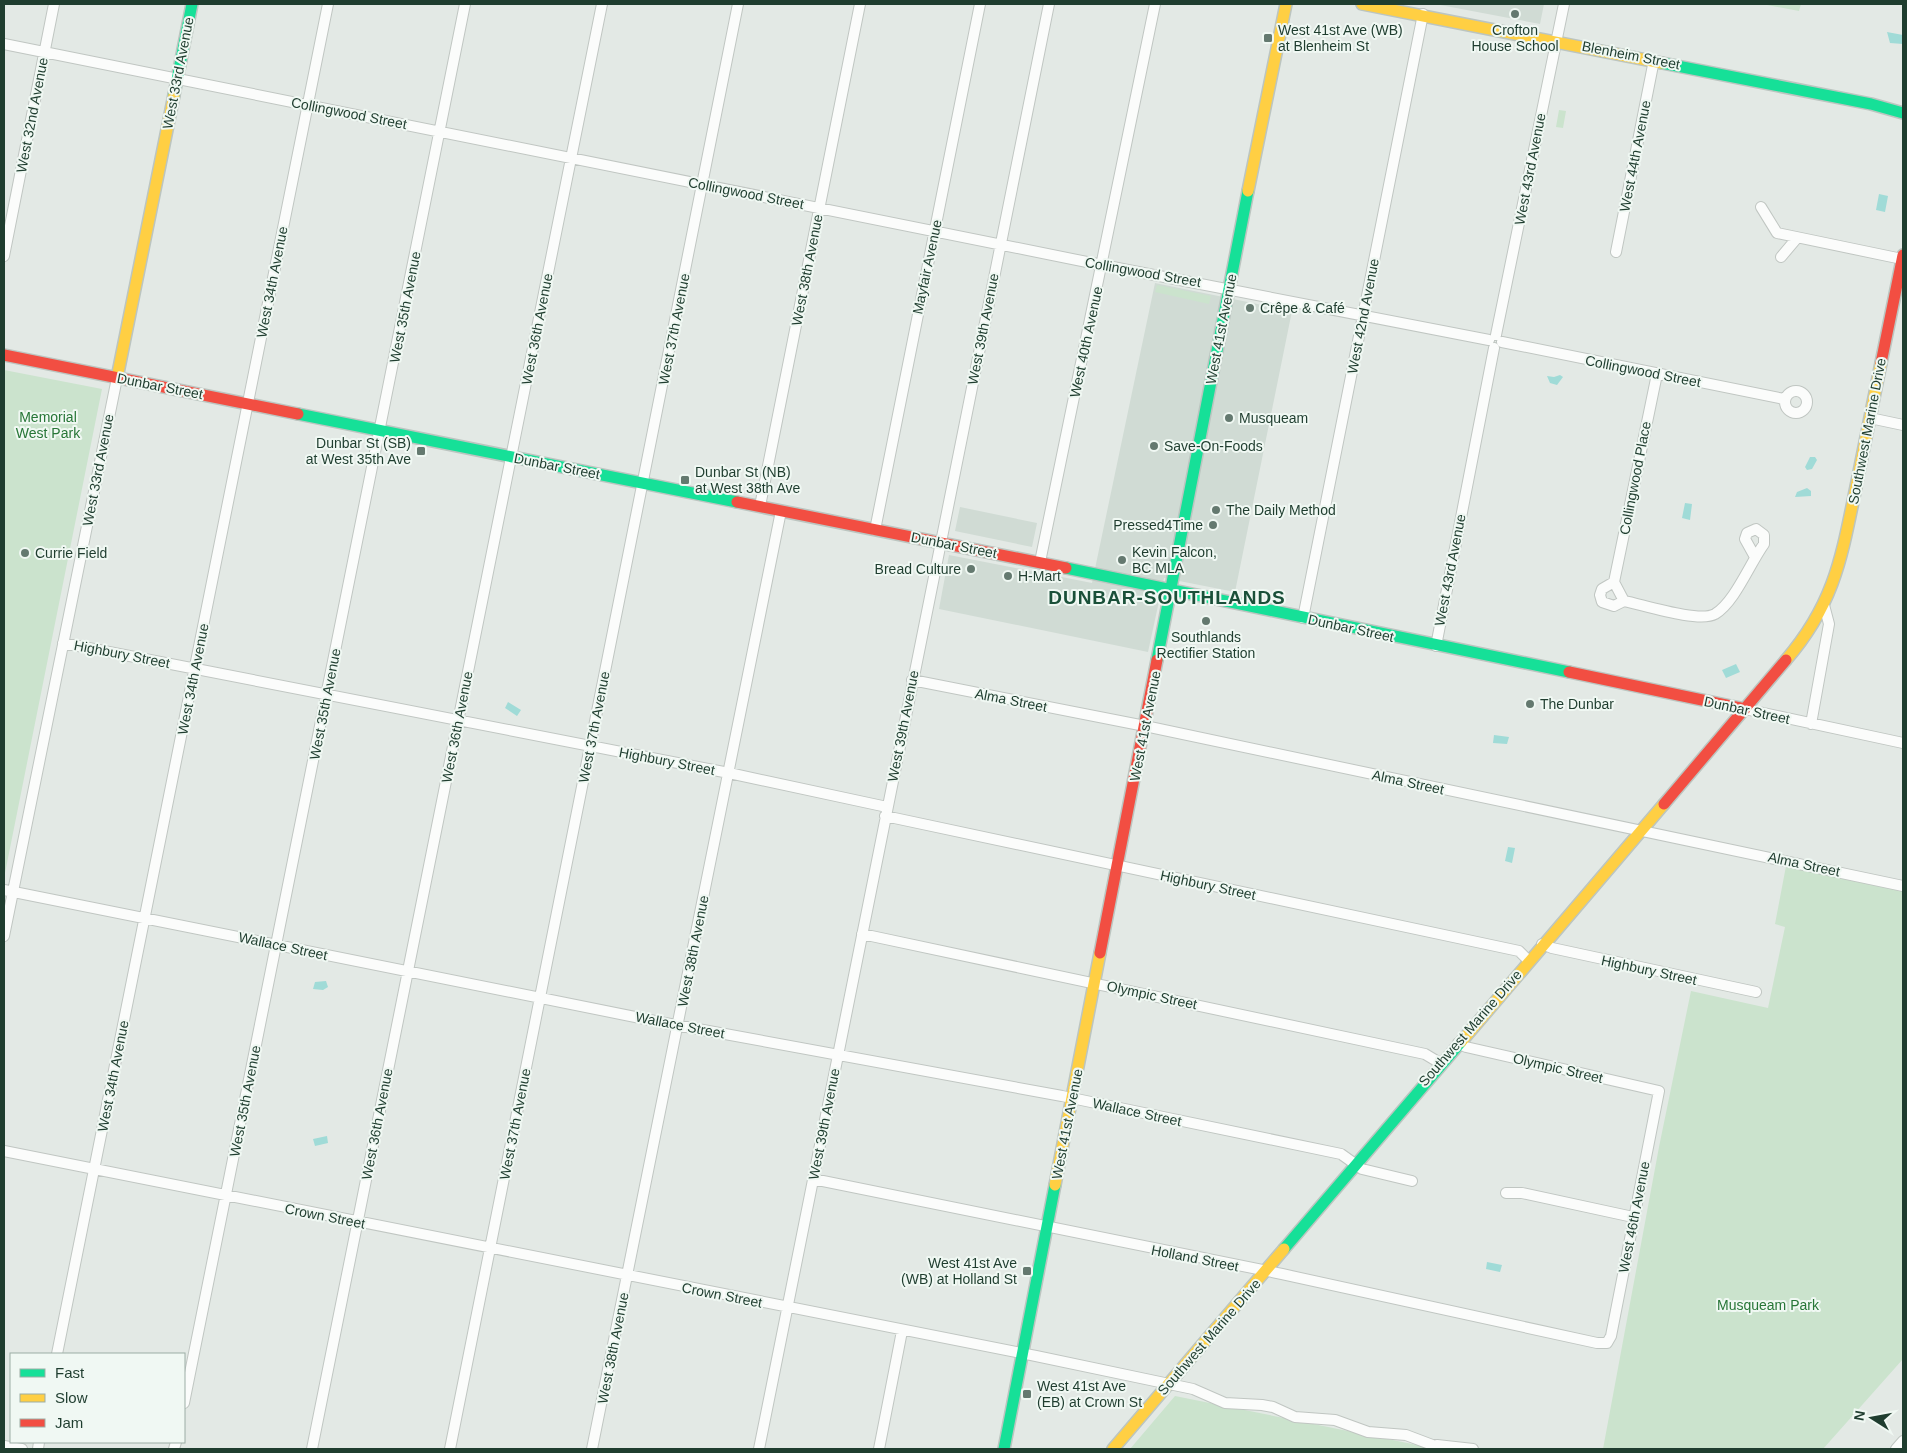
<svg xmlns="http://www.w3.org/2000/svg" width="1907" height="1453" font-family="Arial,sans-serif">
<rect width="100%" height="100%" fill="#e3e9e5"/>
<path fill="#d0dbd4" d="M1435,4h109l-4,20z
M1155,283l137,28 -57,281 -71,-14 -16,74 -209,-43 10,-54 143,28z
M960,507l77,16 -5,24 -77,-16z"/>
<path fill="#cbe3cd" d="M1762,4h39l-2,7z
M1559,110l7,1 -3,17 -7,-1z
M1157,285l54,11 -2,8 -54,-12z
M4,370l98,19 -98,489z
M1786,866l117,25v468l-80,90h-220l56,-302 32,-156 77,17 17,-81 -10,-3z
M1175,1396l262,53h-307z"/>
<path fill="#a0dbd7" d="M1887,32l16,3v9l-13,-1z
M1879,194l9,2 -3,16 -9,-2z
M1560,375l3,2 -6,8 -7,-2 -3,-7 7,1z
M1810,457h5l2,3 -5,9 -5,1 -2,-3z
M1807,488l4,3v5l-16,1 2,-5z
M1685,503l7,1 -2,16 -8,-2z
M1736,664l4,8 -14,6 -4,-8z
M508,702l13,8 -4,6 -12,-8z
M1494,735l15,2 -2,7 -14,-1z
M1508,847l7,1 -3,15 -7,-2z
M326,981l2,6 -5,3 -10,-1 2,-7z
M327,1136l1,7 -13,3 -2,-7z
M1487,1262l15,3 -2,7 -14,-3z"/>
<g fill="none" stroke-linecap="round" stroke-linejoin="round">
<defs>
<path id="street" d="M4,44l1088,219 397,77
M1761,207l16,26 125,26
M1616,252l38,-192
M4,256l50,-252
M1781,257l16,-19
M1496,335l68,-331
M1502,342l282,57
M1657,374l-43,208 10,19c20,4 75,22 91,13 20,-12 35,-51 49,-70v-9l-8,-6 -9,4 -2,6 10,18
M1785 402a11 11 0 1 1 22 0a11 11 0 1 1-22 0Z
M1870,418l33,7
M760,506l100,-502
M875,530l105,-526
M1040,562l115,-558
M1614,582l-12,7 -2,6 2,7 12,4 10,-5
M1303,618l120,-604
M63,643l666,130 158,34
M1436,646l58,-298
M912,680l233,46 758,160
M1745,709l158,34
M1811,724l18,-100 -5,-19
M885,816l634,135 9,9
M4,890l661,133 397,73 279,58 21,15 50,12
M862,934l563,120 15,9
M4,936l113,-558
M1542,944l10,4 204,44
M4,1151l1032,205 157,33 32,14 37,2 11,2 22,10 40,3 33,12 38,3 37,14
M813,1179l469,95 315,69h10l4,-7 48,-245 -193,-44 -8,-4
M1506,1193h16l111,24
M57,1354l271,-1350
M184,1403l281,-1399
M1437,1445l36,4
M4,1446l18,3
M38,1449l1,-7
M174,1449l2,-7
M312,1449l290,-1445
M450,1449l288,-1445
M592,1449l189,-938
M759,1449l290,-1445
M879,1449l23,-118
M1896,1449l7,-8"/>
<path id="fast" d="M1662,63l209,41 32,9
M174,95l18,-91
M298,414l439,88
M1066,568l503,104
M1157,660l91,-469
M1284,1249l177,-207
M1004,1449l51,-264"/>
<path id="slow" d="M1362,4l300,59
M1248,191l38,-187
M117,378l57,-283
M1786,660c50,-58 56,-106 71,-178 8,-39 16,-79 24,-119
M1461,1042l203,-238
M1055,1185l45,-232
M1113,1449l171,-200"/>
<path id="jam" d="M4,355l294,59
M1881,363l22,-108
M737,502l329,66
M1569,672l176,37
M1664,804l122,-144
M1100,953l57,-293"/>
</defs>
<use href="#street" stroke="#c0c6c2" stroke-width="12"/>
<use href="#fast" stroke="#bcc5c0" stroke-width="14"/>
<use href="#slow" stroke="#bcc5c0" stroke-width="14"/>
<use href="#jam" stroke="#bcc5c0" stroke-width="14"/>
<use href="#street" stroke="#fbfcfb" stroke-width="10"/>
<use href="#fast" stroke="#16e098" stroke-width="11"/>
<use href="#slow" stroke="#ffcf43" stroke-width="11"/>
<use href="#jam" stroke="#f24e42" stroke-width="11"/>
</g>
<g fill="#64796f" stroke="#f0f8f3" stroke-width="2">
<circle cx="1515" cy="14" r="5"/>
<rect x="1263" y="33" width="10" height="10" rx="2.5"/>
<circle cx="1250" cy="308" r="5"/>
<circle cx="1229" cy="418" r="5"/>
<circle cx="1154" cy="446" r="5"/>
<rect x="416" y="446" width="10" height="10" rx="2.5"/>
<rect x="680" y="475" width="10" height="10" rx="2.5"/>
<circle cx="1216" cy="510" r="5"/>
<circle cx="1213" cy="525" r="5"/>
<circle cx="25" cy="553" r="5"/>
<circle cx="1122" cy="560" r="5"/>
<circle cx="971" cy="569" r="5"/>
<circle cx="1008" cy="576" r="5"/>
<circle cx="1206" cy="621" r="5"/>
<circle cx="1530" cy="704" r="5"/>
<rect x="1022" y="1266" width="10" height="10" rx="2.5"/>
<rect x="1022" y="1389" width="10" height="10" rx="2.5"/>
</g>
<g text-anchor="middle" stroke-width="4" stroke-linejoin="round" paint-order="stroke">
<g font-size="14" fill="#1f3d2f" stroke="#f0f8f3" text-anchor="start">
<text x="1278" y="35">West 41st Ave (WB)<tspan x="1278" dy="16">at Blenheim St</tspan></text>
<text x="1515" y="35" text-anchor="middle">Crofton<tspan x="1515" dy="16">House School</tspan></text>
<text x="1260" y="313">Crêpe &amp; Café</text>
<text x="1239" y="423">Musqueam</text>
<text x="411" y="448" text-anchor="end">Dunbar St (SB)<tspan x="411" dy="16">at West 35th Ave</tspan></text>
<text x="1164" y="451">Save-On-Foods</text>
<text x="695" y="477">Dunbar St (NB)<tspan x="695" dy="16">at West 38th Ave</tspan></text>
<text x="1226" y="515">The Daily Method</text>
<text x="1203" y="530" text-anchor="end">Pressed4Time</text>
<text x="1132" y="557">Kevin Falcon,<tspan x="1132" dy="16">BC MLA</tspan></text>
<text x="35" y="558">Currie Field</text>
<text x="961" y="574" text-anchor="end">Bread Culture</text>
<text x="1018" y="581">H-Mart</text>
<text x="1206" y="642" text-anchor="middle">Southlands<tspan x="1206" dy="16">Rectifier Station</tspan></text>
<text x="1540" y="709">The Dunbar</text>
<text x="1017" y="1268" text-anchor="end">West 41st Ave<tspan x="1017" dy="16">(WB) at Holland St</tspan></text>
<text x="1037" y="1391">West 41st Ave<tspan x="1037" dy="16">(EB) at Crown St</tspan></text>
</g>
<g font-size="14" fill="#1f3d2f" stroke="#f0f8f3">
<text transform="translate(1631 55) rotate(11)" y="5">Blenheim Street</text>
<text transform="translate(178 73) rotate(-79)" y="5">West 33rd Avenue</text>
<text transform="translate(349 113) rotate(11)" y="5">Collingwood Street</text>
<text transform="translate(32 115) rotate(-79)" y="5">West 32nd Avenue</text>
<text transform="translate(1635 156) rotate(-79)" y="5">West 44th Avenue</text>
<text transform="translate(1530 169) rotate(-79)" y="5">West 43rd Avenue</text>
<text transform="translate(746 193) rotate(11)" y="5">Collingwood Street</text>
<text transform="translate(927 267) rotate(-78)" y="5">Mayfair Avenue</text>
<text transform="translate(807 270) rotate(-79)" y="5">West 38th Avenue</text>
<text transform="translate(1143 272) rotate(10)" y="5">Collingwood Street</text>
<text transform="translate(272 282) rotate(-79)" y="5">West 34th Avenue</text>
<text transform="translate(405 307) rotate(-79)" y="5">West 35th Avenue</text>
<text transform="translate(1363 316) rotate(-79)" y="5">West 42nd Avenue</text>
<text transform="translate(537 329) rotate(-79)" y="5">West 36th Avenue</text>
<text transform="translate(674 329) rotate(-79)" y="5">West 37th Avenue</text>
<text transform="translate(983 329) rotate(-79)" y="5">West 39th Avenue</text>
<text transform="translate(1221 329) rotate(-79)" y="5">West 41st Avenue</text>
<text transform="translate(1086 342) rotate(-78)" y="5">West 40th Avenue</text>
<text transform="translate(1643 371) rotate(11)" y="5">Collingwood Street</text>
<text transform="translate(160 386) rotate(11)" y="5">Dunbar Street</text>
<text transform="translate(1867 431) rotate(-79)" y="5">Southwest Marine Drive</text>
<text transform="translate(557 466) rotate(11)" y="5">Dunbar Street</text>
<text transform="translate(98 470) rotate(-79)" y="5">West 33rd Avenue</text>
<text transform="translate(1635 478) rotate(-79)" y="5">Collingwood Place</text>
<text transform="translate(954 545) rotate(11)" y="5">Dunbar Street</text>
<text transform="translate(1450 570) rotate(-79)" y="5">West 43rd Avenue</text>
<text transform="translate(1351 628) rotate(12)" y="5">Dunbar Street</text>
<text transform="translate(122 654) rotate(11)" y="5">Highbury Street</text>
<text transform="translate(193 679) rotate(-79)" y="5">West 34th Avenue</text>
<text transform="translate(1011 700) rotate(11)" y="5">Alma Street</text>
<text transform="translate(325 704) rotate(-79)" y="5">West 35th Avenue</text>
<text transform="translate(1747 710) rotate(12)" y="5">Dunbar Street</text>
<text transform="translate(903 726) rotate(-79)" y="5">West 39th Avenue</text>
<text transform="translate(1145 726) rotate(-79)" y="5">West 41st Avenue</text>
<text transform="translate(457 727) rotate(-79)" y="5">West 36th Avenue</text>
<text transform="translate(594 727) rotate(-79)" y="5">West 37th Avenue</text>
<text transform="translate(667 761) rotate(11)" y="5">Highbury Street</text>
<text transform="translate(1408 782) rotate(12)" y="5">Alma Street</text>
<text transform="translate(1804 864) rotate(12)" y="5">Alma Street</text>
<text transform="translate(1208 885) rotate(12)" y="5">Highbury Street</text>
<text transform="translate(283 946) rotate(12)" y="5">Wallace Street</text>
<text transform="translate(693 951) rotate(-79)" y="5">West 38th Avenue</text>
<text transform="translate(1649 970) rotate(12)" y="5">Highbury Street</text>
<text transform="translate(1152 995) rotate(12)" y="5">Olympic Street</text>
<text transform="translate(680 1025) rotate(11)" y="5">Wallace Street</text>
<text transform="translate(1470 1028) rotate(-49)" y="5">Southwest Marine Drive</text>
<text transform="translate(1558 1068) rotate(13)" y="5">Olympic Street</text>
<text transform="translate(113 1076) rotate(-79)" y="5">West 34th Avenue</text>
<text transform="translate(245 1101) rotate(-79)" y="5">West 35th Avenue</text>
<text transform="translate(1137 1112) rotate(12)" y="5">Wallace Street</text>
<text transform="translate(377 1124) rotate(-79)" y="5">West 36th Avenue</text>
<text transform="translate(515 1124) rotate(-79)" y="5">West 37th Avenue</text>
<text transform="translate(824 1124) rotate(-79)" y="5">West 39th Avenue</text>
<text transform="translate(1067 1124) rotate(-79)" y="5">West 41st Avenue</text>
<text transform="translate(325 1216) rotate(11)" y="5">Crown Street</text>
<text transform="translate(1634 1217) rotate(-79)" y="5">West 46th Avenue</text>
<text transform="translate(1195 1258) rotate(11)" y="5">Holland Street</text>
<text transform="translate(722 1295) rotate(11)" y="5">Crown Street</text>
<text transform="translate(1209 1337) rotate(-49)" y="5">Southwest Marine Drive</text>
<text transform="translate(613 1348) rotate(-79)" y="5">West 38th Avenue</text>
</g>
<g font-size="14" fill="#277637" stroke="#f0f8f3">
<text x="48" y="422">Memorial<tspan x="48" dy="16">West Park</tspan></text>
<text x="1768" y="1310">Musqueam Park</text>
</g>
<g font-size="19" font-weight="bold" letter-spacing="1" fill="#1a5039" stroke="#f0f8f3">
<text x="1167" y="604">DUNBAR-SOUTHLANDS</text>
</g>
</g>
<rect width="1907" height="1453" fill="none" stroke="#1f3d2f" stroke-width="10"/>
<rect x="10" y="1353" width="175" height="90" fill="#f0f8f3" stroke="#9cada5"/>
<rect x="20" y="1369" width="25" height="8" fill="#16e098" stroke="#9cada5"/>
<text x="55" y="1378" font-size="15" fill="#1f3d2f">Fast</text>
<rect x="20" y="1394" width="25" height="8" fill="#ffcf43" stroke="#9cada5"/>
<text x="55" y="1403" font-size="15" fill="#1f3d2f">Slow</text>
<rect x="20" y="1419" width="25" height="8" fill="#f24e42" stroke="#9cada5"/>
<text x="55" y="1428" font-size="15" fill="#1f3d2f">Jam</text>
<g transform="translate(1872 1418) rotate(281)" stroke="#f0f8f3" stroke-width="4" paint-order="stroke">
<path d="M0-4L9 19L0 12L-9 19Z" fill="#1f3d2f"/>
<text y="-8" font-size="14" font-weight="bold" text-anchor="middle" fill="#1f3d2f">N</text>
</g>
</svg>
